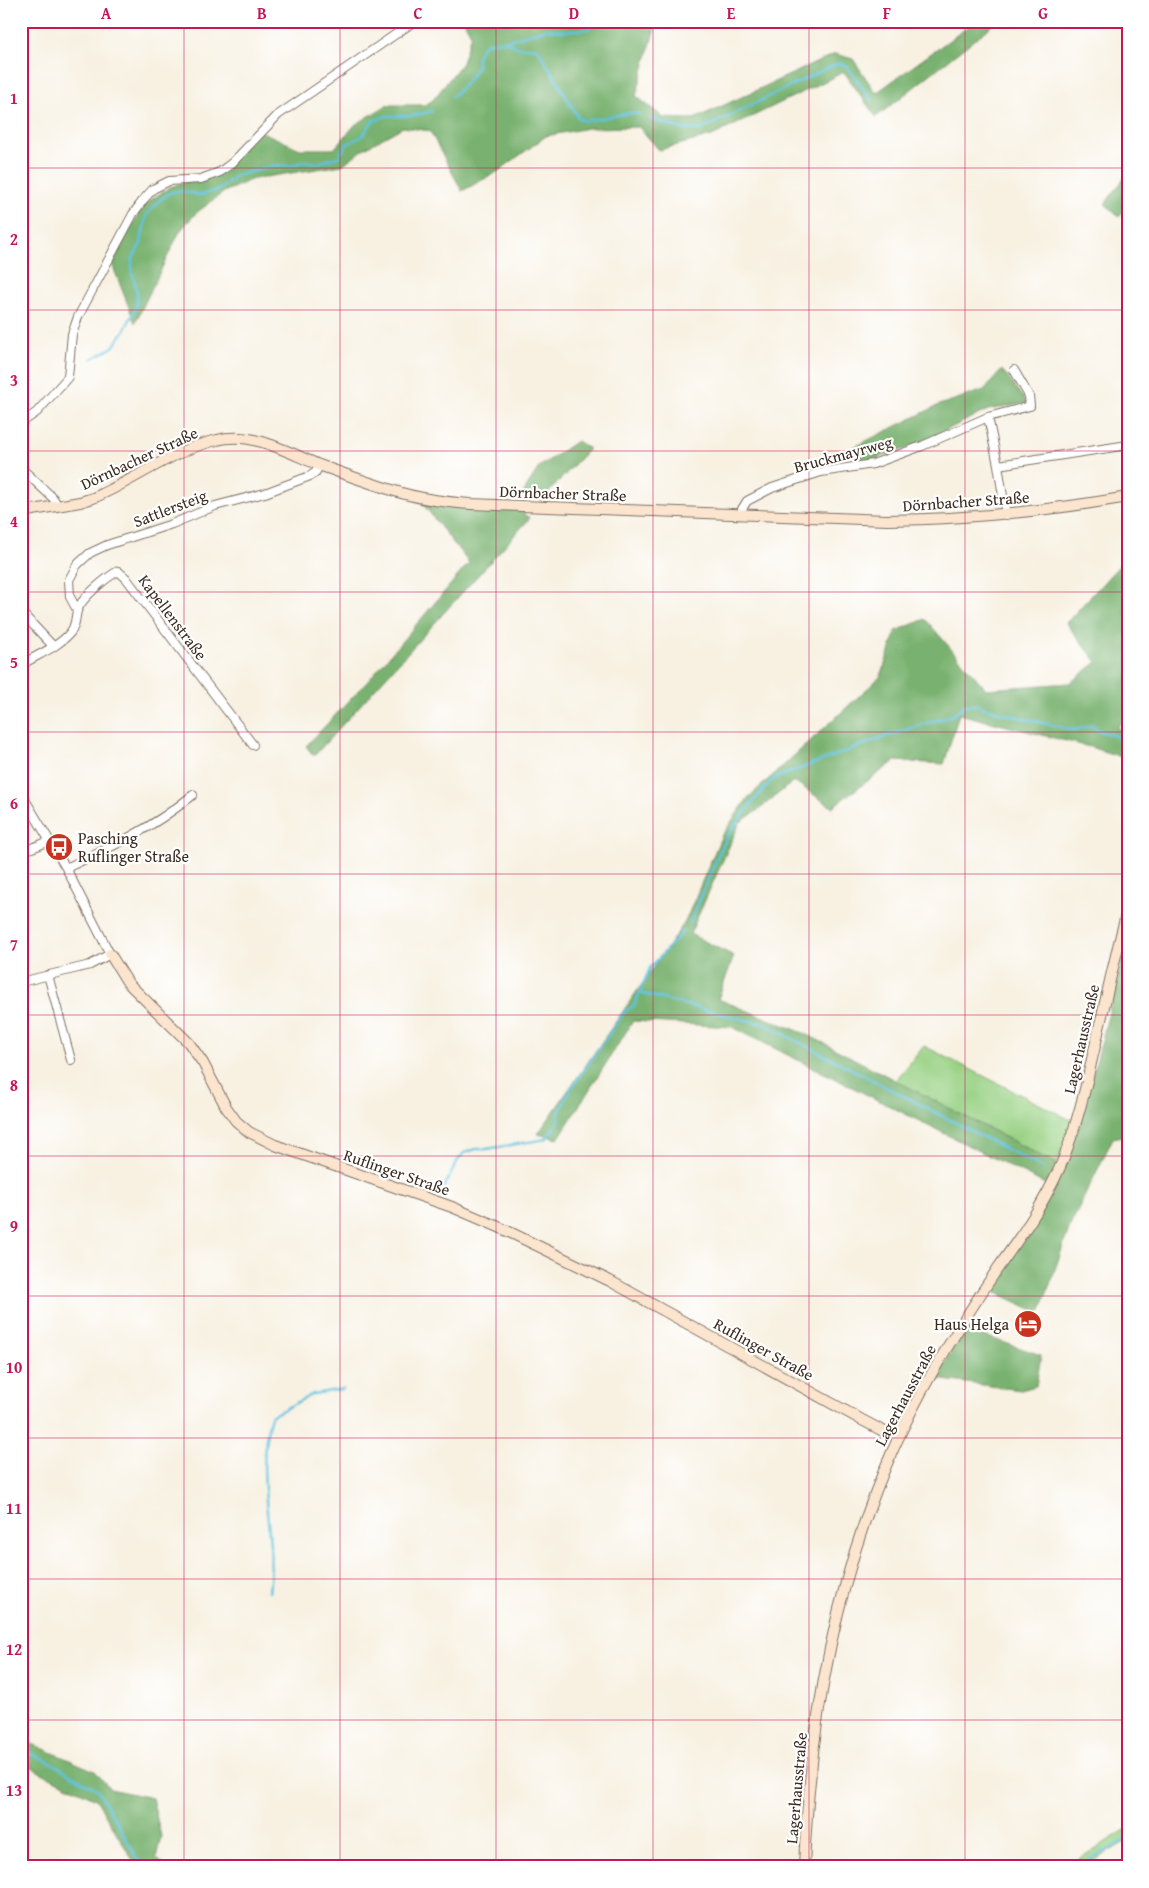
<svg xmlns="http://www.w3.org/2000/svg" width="1149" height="1888" font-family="'Gentium Book Plus',serif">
<rect width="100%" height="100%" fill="#fff"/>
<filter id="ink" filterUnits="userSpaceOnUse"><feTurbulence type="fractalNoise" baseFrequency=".02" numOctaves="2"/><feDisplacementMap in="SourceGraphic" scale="10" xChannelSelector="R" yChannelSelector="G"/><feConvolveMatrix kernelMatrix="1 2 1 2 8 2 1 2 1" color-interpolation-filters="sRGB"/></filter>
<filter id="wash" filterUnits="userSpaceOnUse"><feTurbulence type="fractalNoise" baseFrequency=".0096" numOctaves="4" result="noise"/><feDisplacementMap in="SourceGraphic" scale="20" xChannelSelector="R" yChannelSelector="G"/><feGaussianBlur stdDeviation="1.12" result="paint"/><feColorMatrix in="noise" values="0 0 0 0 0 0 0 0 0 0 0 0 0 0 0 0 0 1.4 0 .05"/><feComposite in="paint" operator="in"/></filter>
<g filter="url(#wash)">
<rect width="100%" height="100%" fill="#f8f1e2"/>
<path fill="#97d082" stroke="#697d50" d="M924,1046l149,75 -16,43 -162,-83z
M1128,1828v12l-44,27h-18z"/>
<path fill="#79b270" stroke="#5a6e47" d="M464,21h193l-21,75 28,22 30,1 141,-65 18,5 23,34 100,-72h22l-122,96 -32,-45 -132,64 -53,14 -20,-23 -51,1 -42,8 -49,36 -35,19 -32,-60 -27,-4 -38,21 -23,17 -89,14 -29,13 -28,21 -16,18 -45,92 -23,-59 31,-59 27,-18 32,-11 27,-14 31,-31 40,18h34l21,-24 32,-20h38l8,-5 29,-37 9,-29z
M1128,173v35l-9,9 -14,-13z
M1002,370l25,33 -39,7 -77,37 -50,16 -7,-16 85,-42 45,-15z
M577,441l12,8 -47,50 -23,1 20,-33z
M422,503l45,6 51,1 12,8 -216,238 -8,-10 61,-64 102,-119z
M1128,556v156l-11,16 11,5v26l-38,-12 -131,-33 -15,50 -49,-3 -63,46 -38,-26 -37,30 -17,11 -50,112 44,22 -16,43 88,35 251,130 -10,21 -315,-158 -99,-6 -75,118 -20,-5 147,-212 37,-87 26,-37 133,-122 15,-45 29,-12 61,70 84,-6 27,-21 -31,-39z
M1123,957l5,2v176l-15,3 -43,88 -30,87 -50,-23 48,-73 44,-99z
M964,1329l77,26 -5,31 -15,4 -85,-11z
M21,1739l74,32 15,18 42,9 9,38 -5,22 11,9h-30l-41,-68 -75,-36z"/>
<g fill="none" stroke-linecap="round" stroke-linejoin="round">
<path stroke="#5fc2dd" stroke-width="2.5" d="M505,41l14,7 14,-1 5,2 41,70 6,2 45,-8 9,1
M452,97l13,-13 12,-17v-10l5,-10 7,-5 16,-1 42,-12 15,2 26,-2 8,-8
M650,119l33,10 17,1 134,-65 6,-2 7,3 26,36
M92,359l21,-12 11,-16 12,-23 1,-16 -5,-19v-13l9,-17 5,-27 14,-16 11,-8 11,-1 18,4 19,-5 16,-14 41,-11 14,1 15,-5 12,2 21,-6 9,-13 15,-8 11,-15 14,-5h25l20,-5
M690,923l28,-68 12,-23 25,-33 18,-20 108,-41 72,-23 12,-10h15c5,5 14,4 20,8l74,17 19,-5 4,5 31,10
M639,993l127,32 277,143
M441,1193l17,-33 6,-7 12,-4h11l59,-10 11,-15 2,-12 11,-22 56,-80 8,-4 16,-38 33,-37
M269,1592c8,-59 -16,-118 2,-176l42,-22 30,-5
M21,1750l25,10 52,30 42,73 6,4
M1078,1867l50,-29"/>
</g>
</g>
<g filter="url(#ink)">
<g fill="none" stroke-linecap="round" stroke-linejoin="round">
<defs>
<path id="street" d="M21,423l16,-11 31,-35 4,-43 6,-17 55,-103 11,-15 9,-10 16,-8 32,-2 19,-7 13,-10 45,-47 137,-94
M998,465l-10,-48 42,-11 -1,-10 -15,-26
M21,468l32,30 5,8
M742,515v-6l5,-8 25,-13 49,-16 52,-8 49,-18 66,-29
M1006,515l-8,-50 130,-20
M77,610l-7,-13 -1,-17 8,-15 13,-12 17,-8 65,-21 43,-18 50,-13 45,-17 5,-3 5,-8
M21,612l32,34
M21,665c16,-10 37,-18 49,-32 6,-7 5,-14 7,-22 4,-13 29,-33 41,-40l8,7 127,167
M21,793l45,75 44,86 -20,11 -69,17
M21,852l29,-11
M66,868c48,-22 85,-39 127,-73
M48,975l23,85"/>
<path id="secondary" d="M21,512l59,-10 13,-4c41,-17 79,-48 124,-58 35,-9 70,12 102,25 25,9 50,18 76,26 24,8 49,11 75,13l417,16c82,-1 161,-9 241,-23
M110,954l18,29 61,60 14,20 23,44 10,14 13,11 26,13 177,62 49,21 109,53 252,139 21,11 16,5
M804,1867c7,-171 42,-345 128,-494 21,-36 43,-71 66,-105 23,-32 46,-64 62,-101 15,-35 24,-71 32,-108 12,-50 22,-101 36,-151"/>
</defs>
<use href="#street" stroke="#7d7063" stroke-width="10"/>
<use href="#secondary" stroke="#7d7063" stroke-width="12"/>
<use href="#street" stroke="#fff" stroke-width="8"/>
<use href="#secondary" stroke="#fbe5cf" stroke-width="10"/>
</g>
</g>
<path fill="none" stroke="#c2185b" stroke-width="1" stroke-opacity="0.55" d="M184,21v1846M340,21v1846M496,21v1846M653,21v1846M809,21v1846M965,21v1846M21,168h1107M21,310h1107M21,451h1107M21,592h1107M21,732h1107M21,874h1107M21,1015h1107M21,1156h1107M21,1296h1107M21,1438h1107M21,1579h1107M21,1720h1107"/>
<defs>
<symbol id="bus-disc" viewBox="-11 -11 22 22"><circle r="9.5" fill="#c8321e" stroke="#fff"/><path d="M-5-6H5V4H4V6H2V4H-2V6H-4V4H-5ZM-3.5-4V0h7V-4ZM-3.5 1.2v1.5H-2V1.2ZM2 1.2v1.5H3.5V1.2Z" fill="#fff"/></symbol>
<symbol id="hotel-disc" viewBox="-11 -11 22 22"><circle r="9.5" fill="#c8321e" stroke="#fff"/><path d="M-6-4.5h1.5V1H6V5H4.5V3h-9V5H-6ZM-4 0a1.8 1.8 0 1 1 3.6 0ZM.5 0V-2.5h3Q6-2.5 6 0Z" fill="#fff"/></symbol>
</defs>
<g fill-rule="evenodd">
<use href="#bus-disc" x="43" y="831" width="32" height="32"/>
<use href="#hotel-disc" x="1012" y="1308" width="32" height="32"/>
</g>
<g text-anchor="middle" stroke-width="4.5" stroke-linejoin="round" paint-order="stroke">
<g font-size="16" fill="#3b2a1e" stroke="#fff">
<text transform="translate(843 454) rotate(-15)" y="6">Bruckmayrweg</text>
<text transform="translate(139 458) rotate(-25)" y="6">Dörnbacher Straße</text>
<text transform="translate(563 493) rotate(2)" y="6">Dörnbacher Straße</text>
<text transform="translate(966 501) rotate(-4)" y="6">Dörnbacher Straße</text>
<text transform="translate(170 508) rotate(-21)" y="6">Sattlersteig</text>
<text transform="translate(173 617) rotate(53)" y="6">Kapellenstraße</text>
<text transform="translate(1081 1039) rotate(-77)" y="6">Lagerhausstraße</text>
<text transform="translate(397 1172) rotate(19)" y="6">Ruflinger Straße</text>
<text transform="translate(764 1349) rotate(29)" y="6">Ruflinger Straße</text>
<text transform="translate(905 1395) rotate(-62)" y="6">Lagerhausstraße</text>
<text transform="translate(796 1788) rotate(-85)" y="6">Lagerhausstraße</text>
</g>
<g font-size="16" fill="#3b2a1e" stroke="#fff" text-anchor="start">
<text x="78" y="844">Pasching<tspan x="78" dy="18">Ruflinger Straße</tspan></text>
<text x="1009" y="1330" text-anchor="end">Haus Helga</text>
</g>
</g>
<rect width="1149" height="1888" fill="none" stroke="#fff" stroke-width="55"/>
<rect x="28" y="28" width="1094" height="1832" fill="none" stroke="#c2185b" stroke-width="2"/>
<g font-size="16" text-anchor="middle" font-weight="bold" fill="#c2185b">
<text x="106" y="19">A</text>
<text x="262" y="19">B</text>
<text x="418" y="19">C</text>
<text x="574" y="19">D</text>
<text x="731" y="19">E</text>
<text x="887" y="19">F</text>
<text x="1043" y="19">G</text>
<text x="14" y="104">1</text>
<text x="14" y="245">2</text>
<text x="14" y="386">3</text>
<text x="14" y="527">4</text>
<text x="14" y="668">5</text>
<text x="14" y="809">6</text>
<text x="14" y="950">7</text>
<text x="14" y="1091">8</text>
<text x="14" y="1232">9</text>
<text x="14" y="1373">10</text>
<text x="14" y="1514">11</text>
<text x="14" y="1655">12</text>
<text x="14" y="1796">13</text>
</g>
</svg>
